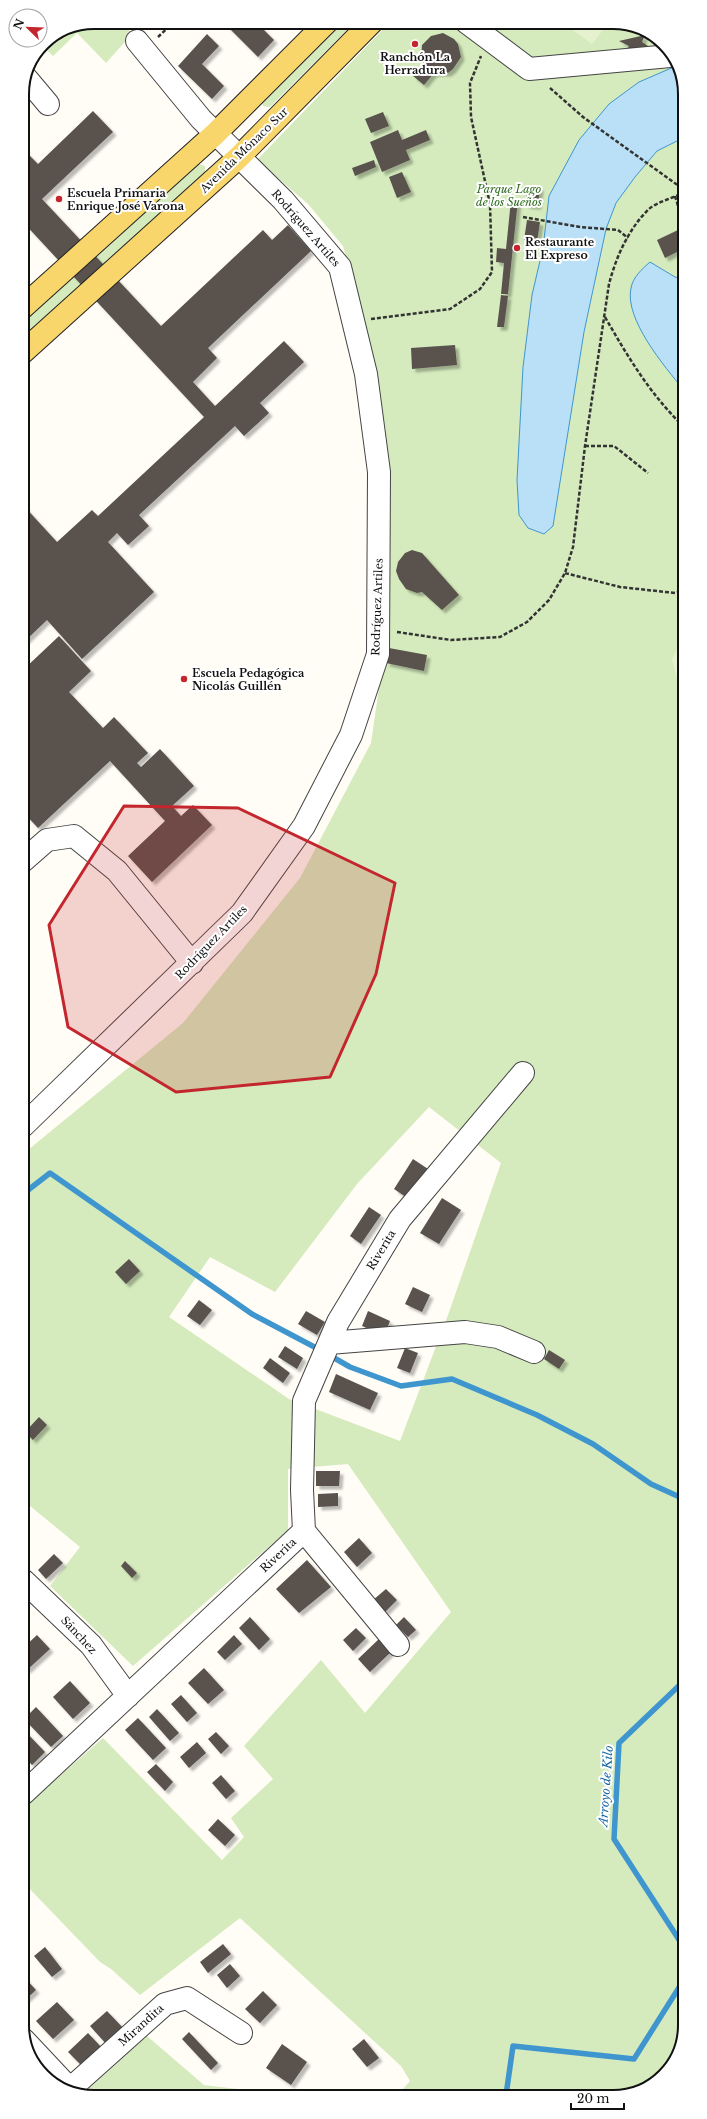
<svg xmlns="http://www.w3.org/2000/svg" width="707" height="2119" font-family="'Libre Baskerville',serif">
<defs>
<filter id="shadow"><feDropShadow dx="3.5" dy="3.5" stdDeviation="1" flood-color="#0004"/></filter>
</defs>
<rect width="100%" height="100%" fill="#fffdf5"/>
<path fill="#d5ebbd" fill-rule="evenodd" d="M94,22h27l11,12 -26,29 -29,-30 -24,23 -11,-11 25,-18z
M342,22h13l-85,85 -7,-1 -2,-7z
M390,22h228l42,18 23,36 2,1949 -15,44 -39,26 -234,1 13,-15 -9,-15 -161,-148 -100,77 -29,-26 -11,-7 -76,-79v-76l79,-69 119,122 22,-23 -13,-19 42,-39 -29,-33 77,-86 44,53 86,-101 -103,-148 -60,5v61l-155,136 -83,-80 30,-39 -56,-46 -1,-347 160,-131 117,-145 71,-135 9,-62 3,-251 -14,-91 -26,-93 -35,-42 -51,-44zM429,1107l72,56 -53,152 -48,126 -111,-42 -120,-82 41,-60 65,35 82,-108z
M198,164l7,2v7l-183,165v-16z
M147,2036l57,49 90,11 -205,1 -6,-3z"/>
<path fill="#e6f2cf" d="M562,22h47l-17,22z
M683,638v51l-5,-7 -6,-23z"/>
<path fill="#b9e0f7" stroke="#3f96cf" d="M676,66l7,10v62l-26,13 -22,26 -19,26 -10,26 -22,103 -31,194 -9,8 -16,-6 -9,-13 -2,-35 6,-113 9,-72 11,-47 6,-52 30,-56 30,-36 30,-22z
M650,262l25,15 8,2v110c-18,-22 -59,-70 -52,-101 2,-11 11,-19 19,-26z"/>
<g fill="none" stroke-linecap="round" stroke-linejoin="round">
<path stroke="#3f96cf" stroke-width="5.5" d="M23,1194l27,-21 202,141 70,37
M329,1355l21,12 51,19 51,-7 85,36 56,29 58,40 33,15
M685,1680l-66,63 -5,96 71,110
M506,2095l7,-49 121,13 51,-81"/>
</g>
<path fill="#5a524d" filter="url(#shadow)" d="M223,22h33l18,18 -16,17z
M443,33l11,6 4,5 3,13 -8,12 -5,4h-14l-10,12 -11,-9 10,-12 -2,-6 1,-13 9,-9z
M207,34l12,12 -17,18 22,22 -12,13 -34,-33z
M645,35l-3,7 6,4 -23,7 4,-7 -10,-5z
M93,111l20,21 -71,67 119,127 102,-96 9,10 16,-15 23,26 -103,97 9,10 -24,24 22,24 69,-65 20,21 -44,41 9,10 -25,23 -9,-10 -96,89 10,11 -21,19 -11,-12 -9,9 46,50 -72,67 -35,-39 -24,23v-138l34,37 35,-32 6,6 106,-99 -182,-196v-73l16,16z
M383,112l6,14 -18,7 -6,-14z
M398,130l4,10 24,-10 4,10 -24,10 4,10 -28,12 -12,-30z
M374,160l2,7 -21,9 -3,-8z
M402,172l9,20 -14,6 -8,-21z
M527,186l13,1 -2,19 -12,-1z
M511,200h7l-10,94h-7l3,-31 -8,-1 1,-14 9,1z
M527,220l13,2 -3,20 -13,-2z
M678,230l5,11v8l-18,9 -8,-18z
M501,295l7,1 -4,31h-7z
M455,345l2,20 -45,4 -1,-21z
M412,550l10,3 37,42 -17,15 -20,-18 -5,1 -11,-4 -7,-10 -3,-8 2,-9 7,-9z
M59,636l32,35 -22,21 34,36 11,-11 34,36 -11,10 4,4 19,-18 34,37 -22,20 9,10 12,-11 19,20 -60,57 -24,-26 37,-35 -55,-60 -72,67 -15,-16v-142z
M389,648l38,7 -3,16 -38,-8z
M413,1159l15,10 -19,30 -15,-10z
M442,1198l19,12 -22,34 -19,-11z
M369,1207l12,8 -20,29 -11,-8z
M129,1259l11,12 -14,13 -11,-12z
M413,1287l17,8 -8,17 -17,-8z
M199,1300l13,10 -12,15 -13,-9z
M306,1311l19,11 -8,13 -19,-11z
M368,1311l22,10 -6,15 -22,-10z
M285,1346l18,12 -6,11 -19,-12z
M405,1348l13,5 -8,20 -13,-5z
M549,1350l16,10 -6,9 -15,-10z
M270,1358l20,15 -7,10 -20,-15z
M336,1374l42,19 -8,17 -41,-18z
M39,1417l8,8 -14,15 -8,-8z
M316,1471h24l-1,15h-23z
M338,1493v13l-20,1v-13z
M359,1538l13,15 -15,14 -13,-15z
M54,1554l9,9 -17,16 -8,-9z
M307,1560l24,27 -32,26 -23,-24z
M125,1561l12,12 -5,5 -11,-12z
M386,1589l11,11 -12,12 -12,-12z
M250,1617l20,22 -11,11 -20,-22z
M404,1617l12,13 -8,7 -12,-12z
M356,1628l10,10 -13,13 -10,-11z
M37,1635l13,14 -23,21 -3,-3v-20z
M234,1635l8,9 -17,16 -8,-8z
M380,1638l12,13 -22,21 -12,-13z
M204,1668l20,22 -16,14 -20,-21z
M70,1681l20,22 -17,16 -20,-22z
M181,1695l16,18 -10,9 -16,-18z
M36,1707l27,29 -12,11 -27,-28z
M157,1709l22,24 -9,8 -21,-24z
M138,1718l28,30 -13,12 -28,-30z
M24,1730l21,22 -13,13 -8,-9z
M216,1732l13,14 -8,8 -13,-15z
M197,1742l9,11 -17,15 -9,-11z
M156,1764l17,18 -8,9 -18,-19z
M221,1775l14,16 -9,8 -14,-16z
M218,1819l17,16 -10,11 -17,-16z
M223,1944l8,10 -23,19 -8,-11z
M45,1947l17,22 -10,8 -18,-21z
M230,1964l10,12 -13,12 -10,-13z
M24,1977l12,13 -12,11z
M263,1991l14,14 -17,18 -15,-14z
M57,2002l17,18 -21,19 -17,-18z
M107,2011l18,19 -17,16 -18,-20z
M189,2032l29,31 -7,7 -29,-31z
M88,2033l16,17 -20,18 -16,-16z
M364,2039l15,19 -12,9 -15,-18z
M282,2044l25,18 -16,23 -25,-17z"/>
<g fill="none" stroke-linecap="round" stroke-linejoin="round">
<defs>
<path id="minor" d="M466,22l63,47 141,-13
M27,79l21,25
M23,861l24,-21 27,-4 43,35 75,92
M23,1126l219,-213 62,-87 47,-91 27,-81 1,-182 -13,-98 -26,-107 -57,-67 -82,-81 -64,-78
M329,1343l136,-11 33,5 36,15
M304,1531l-2,-41 2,-89 34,-79 62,-103 123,-146
M304,1531l94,114
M24,1581l67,64 37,51
M24,1793l280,-262
M24,2040l46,49
M70,2089l95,-85 22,-6 54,35"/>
<path id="major" d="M22,308l193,-174 112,-112
M22,353l217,-196 133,-135"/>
</defs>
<use href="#minor" stroke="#444" stroke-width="24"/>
<use href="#major" stroke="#222" stroke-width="24"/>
<path stroke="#333" stroke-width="2.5" stroke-dasharray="4 2" stroke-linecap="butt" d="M158,37l16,-15
M550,88l33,29 100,72
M675,196l8,26
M523,217l57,10 38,3 10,8
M605,317c23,40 45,77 78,109
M371,319l79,-10 30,-20 12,-17 -2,-68 -19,-87 -1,-34 11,-27
M585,446h29l34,27
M565,573l55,14 55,6 8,-2
M397,632l54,8 49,-3 27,-15 22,-22 16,-27 8,-26 12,-101 24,-162c7,-27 20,-56 40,-75 8,-7 24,-11 34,-16"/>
<use href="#minor" stroke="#fff" stroke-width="22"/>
<use href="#major" stroke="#f9d66b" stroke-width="22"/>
</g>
<path fill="#c4262e" fill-opacity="0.2" stroke="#c4262e" stroke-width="3" stroke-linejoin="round" d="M124,806l114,2 157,75 -19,91 -46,103 -154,15 -108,-65 -19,-102z"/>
<g fill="#c4262e" stroke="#fff" stroke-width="1.5">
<circle cx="415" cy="44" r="4"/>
<circle cx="59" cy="199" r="4"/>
<circle cx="517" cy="248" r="4"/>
<circle cx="184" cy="679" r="4"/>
</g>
<g text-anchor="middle" stroke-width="4" stroke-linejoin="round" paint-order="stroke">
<g font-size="11" font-weight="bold" fill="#111" stroke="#fff" text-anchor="start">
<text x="415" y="61" text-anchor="middle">Ranchón La<tspan x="415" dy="13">Herradura</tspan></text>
<text x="67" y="197">Escuela Primaria<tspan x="67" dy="13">Enrique José Varona</tspan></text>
<text x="525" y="246">Restaurante<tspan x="525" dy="13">El Expreso</tspan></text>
<text x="192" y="677">Escuela Pedagógica<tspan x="192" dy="13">Nicolás Guillén</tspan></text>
</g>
<g font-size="11" fill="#111" stroke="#fff">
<text transform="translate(244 150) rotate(-44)" y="4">Avenida Mónaco Sur</text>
<text transform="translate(306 228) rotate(49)" y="4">Rodríguez Artiles</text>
<text transform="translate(377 607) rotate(-88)" y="4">Rodríguez Artiles</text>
<text transform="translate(211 942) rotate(-46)" y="4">Rodríguez Artiles</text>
<text transform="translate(381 1250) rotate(-59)" y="4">Riverita</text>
<text transform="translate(278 1555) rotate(-43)" y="4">Riverita</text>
<text transform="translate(79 1635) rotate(47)" y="4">Sánchez</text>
<text transform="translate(141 2025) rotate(-42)" y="4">Mirandita</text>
</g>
<g font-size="11" font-style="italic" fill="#2f6b1f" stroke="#fff">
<text x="509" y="193">Parque Lago<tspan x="509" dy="13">de los Sueños</tspan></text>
</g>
<g font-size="12" font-style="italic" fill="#1768a6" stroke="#fff">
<text transform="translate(606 1786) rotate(-86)" y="4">Arroyo de Kilo</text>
</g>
</g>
<path d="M0 0H707V2119H0ZM94 29H613A65 65 0 0 1 678 94V2025A65 65 0 0 1 613 2090H94A65 65 0 0 1 29 2025V94A65 65 0 0 1 94 29Z" fill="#fff" fill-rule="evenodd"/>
<path fill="none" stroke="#111" stroke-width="2" d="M94 29H613A65 65 0 0 1 678 94V2025A65 65 0 0 1 613 2090H94A65 65 0 0 1 29 2025V94A65 65 0 0 1 94 29Z"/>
<g transform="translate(28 28) rotate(293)"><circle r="19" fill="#ffffff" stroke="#a0a0a0"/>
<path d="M0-3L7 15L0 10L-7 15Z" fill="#c4262e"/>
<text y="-6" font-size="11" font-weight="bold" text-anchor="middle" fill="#111111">N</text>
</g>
<path d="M571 2103v6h53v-6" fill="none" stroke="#111111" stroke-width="2"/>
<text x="577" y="2103" font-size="12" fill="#111111" stroke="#ffffff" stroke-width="3" paint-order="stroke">20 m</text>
</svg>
